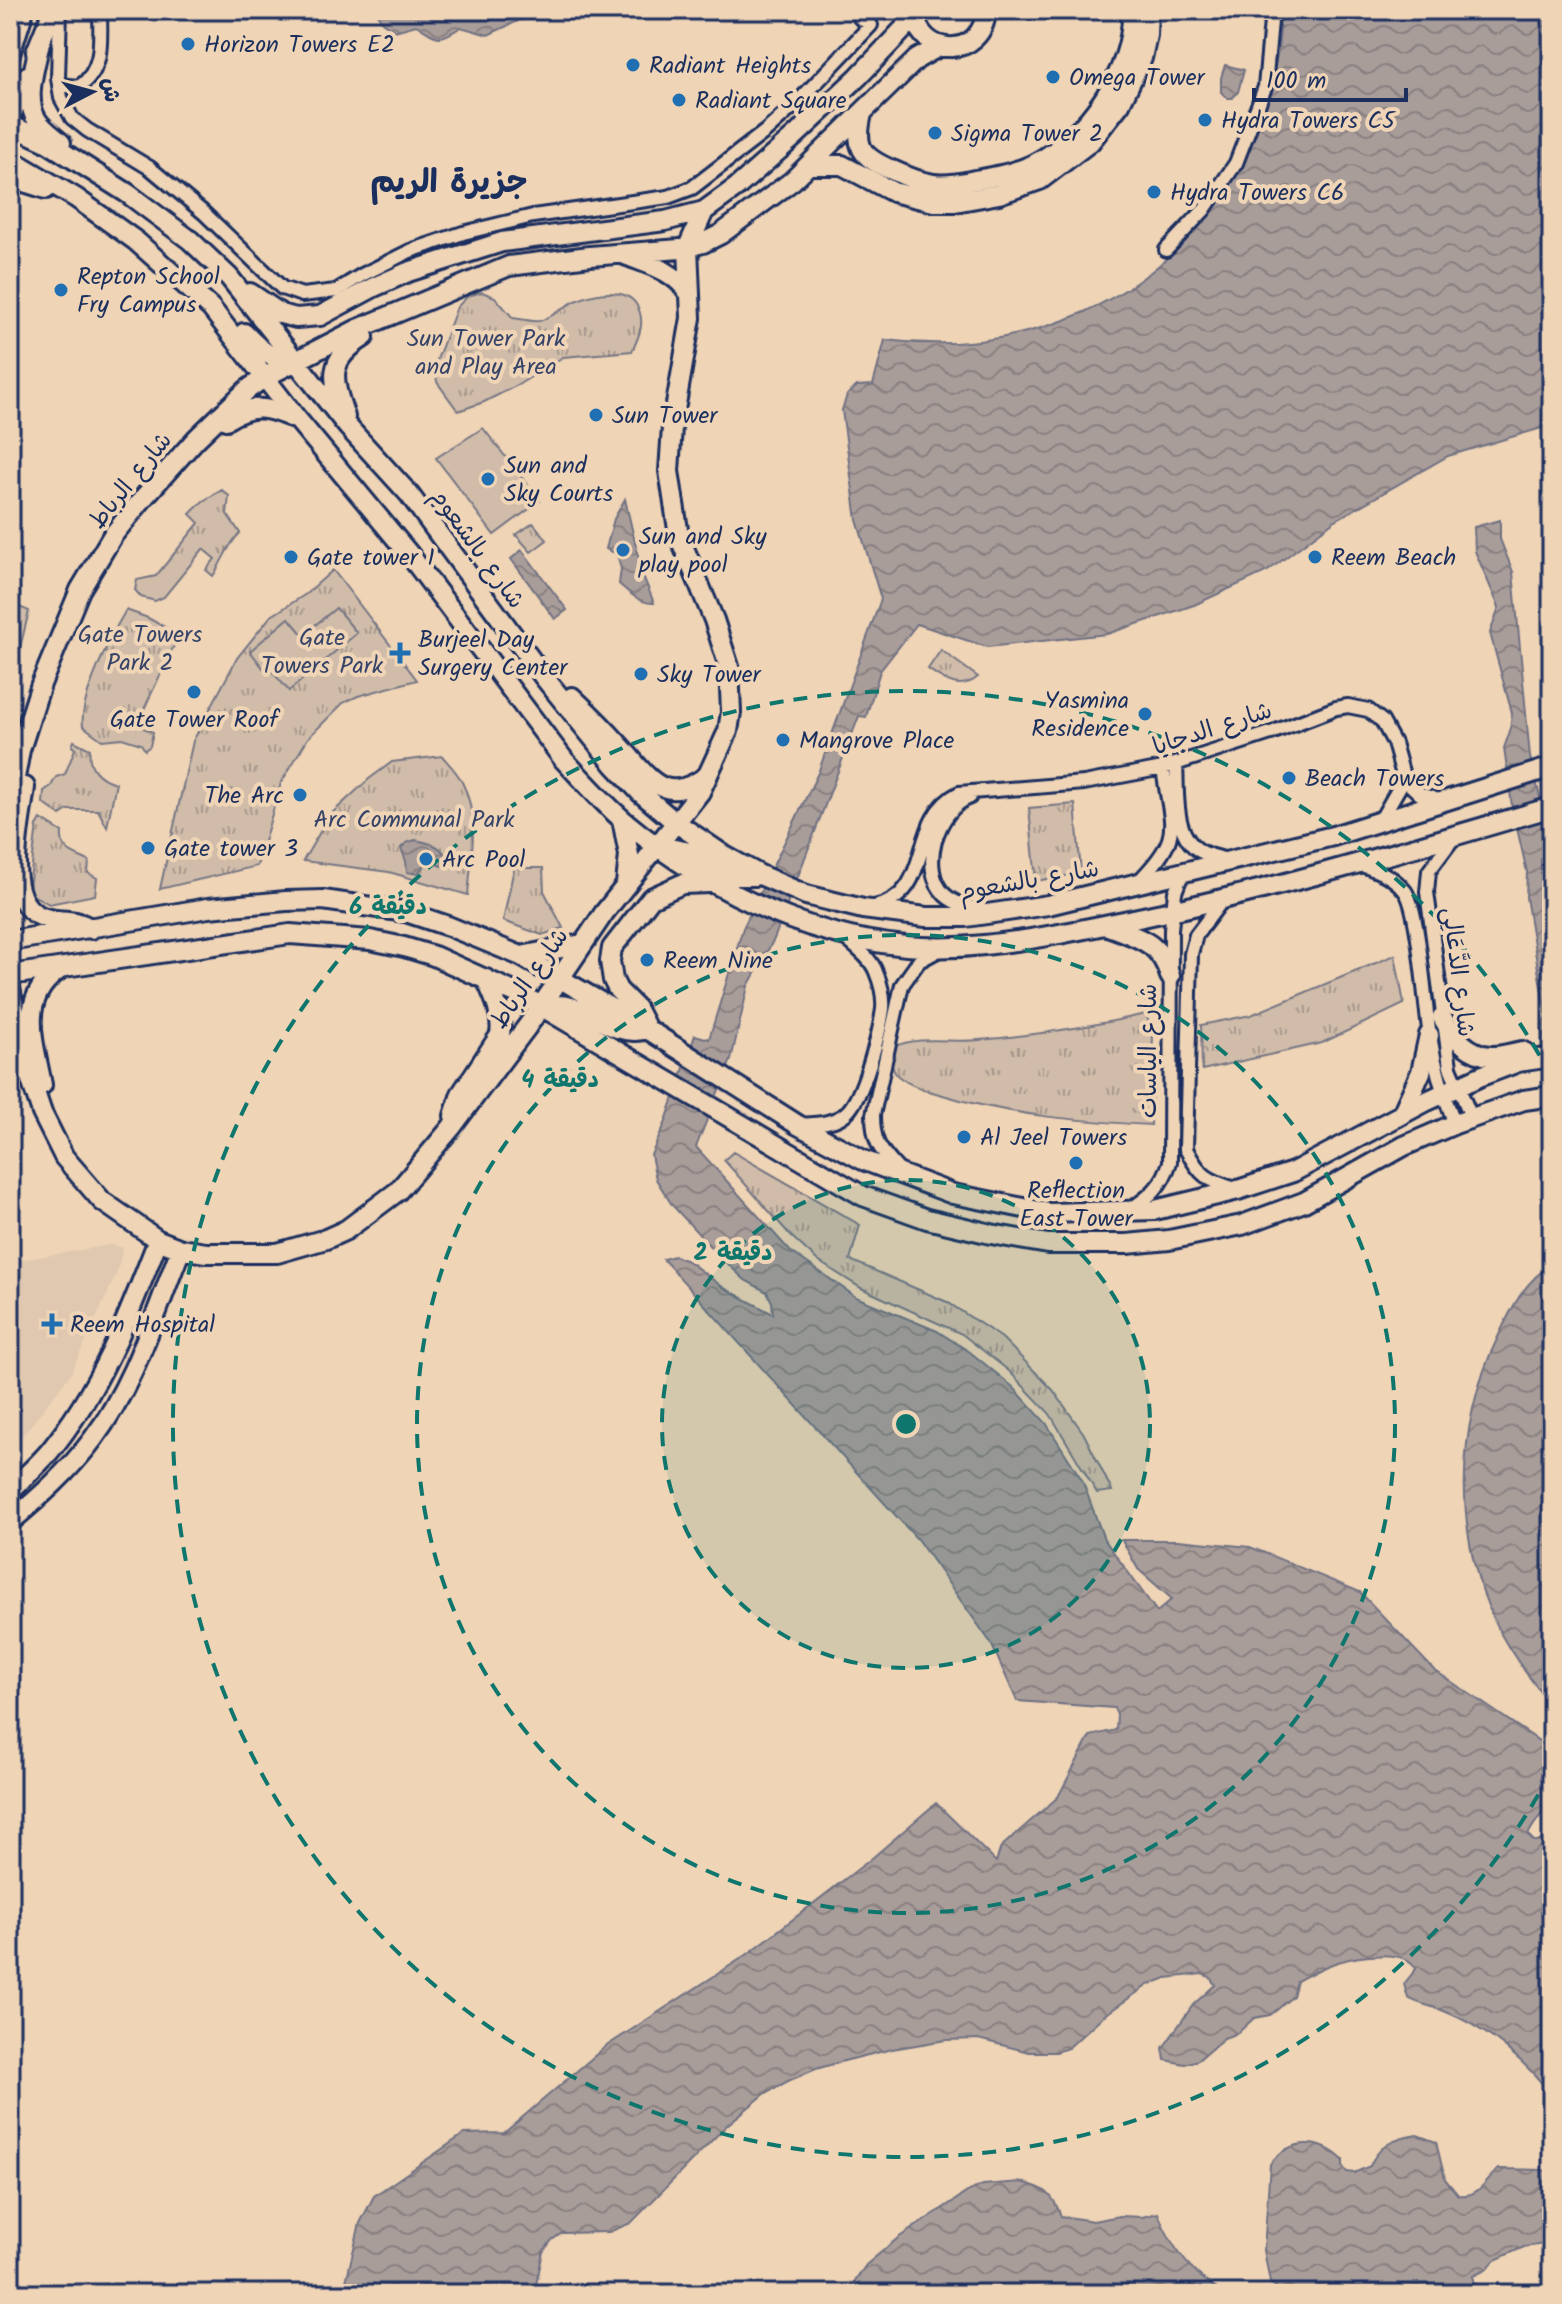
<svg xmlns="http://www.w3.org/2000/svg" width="1562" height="2304" font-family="Kalam,'Playpen Sans Arabic',sans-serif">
<defs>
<pattern id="park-tufts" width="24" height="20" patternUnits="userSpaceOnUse" patternTransform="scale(2)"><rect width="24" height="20" fill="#d0bca9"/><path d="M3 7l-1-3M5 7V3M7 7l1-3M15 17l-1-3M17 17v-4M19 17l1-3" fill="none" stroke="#a8998d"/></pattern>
<pattern id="water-waves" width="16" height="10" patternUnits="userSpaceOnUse" patternTransform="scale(2)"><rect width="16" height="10" fill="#a99d9a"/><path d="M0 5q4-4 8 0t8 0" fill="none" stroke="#898081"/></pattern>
</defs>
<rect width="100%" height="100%" fill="#efd4b6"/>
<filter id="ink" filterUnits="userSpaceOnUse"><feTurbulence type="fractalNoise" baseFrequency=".0125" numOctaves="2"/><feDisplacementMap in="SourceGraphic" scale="16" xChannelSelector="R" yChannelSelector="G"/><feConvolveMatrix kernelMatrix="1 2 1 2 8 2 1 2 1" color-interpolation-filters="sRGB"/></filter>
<g filter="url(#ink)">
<path fill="#dfc8af" d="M111,1245l12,3 -7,27 -45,98 -61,79v-190z"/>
<path fill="url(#park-tufts)" stroke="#767684" stroke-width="2" d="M482,292l13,5 18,21c8,1 19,4 26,3 13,-3 26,-16 39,-21 16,-7 47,-13 58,4 10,16 4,31 -4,47l-69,6 -45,28 -34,17 -26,9 -21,-29 -2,-17 22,-58 11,-11z
M222,490l7,6 -2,18 13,19c-14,14 -17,28 -27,43l-7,-6 9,-11 -12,-10 -39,48 -9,4 -14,-4 -6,-7 2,-10 19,-4 43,-53 -9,-9 13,-13z
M533,523l14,17 -16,12 -15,-17z
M333,570l84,110 -59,16 -15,7 -35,35 -27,45 -24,83 -97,23 33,-148 44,-83 33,-41 36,-23z
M10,603l19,8 -19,78z
M126,610l22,8 31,17 -41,87 1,4 14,6 -3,14 -5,4 -4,-6 -19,-6 -20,2 -19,-14c-4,-26 28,-91 43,-116z
M941,650l37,27c-18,15 -34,3 -50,-8z
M74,741l16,8c-3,18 9,30 26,34l-9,44 -9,-17h-30l-8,5 -17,-12 1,-12 7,-5 5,-9 9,-3 10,-25 -3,-3z
M442,756c7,8 16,17 20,26 18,35 9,76 6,113l-79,-23 -86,-11 27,-46 39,-36 23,-17z
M1075,804l6,69 -45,8 -7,-73z
M41,819l21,13c-2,20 12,22 27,29l-1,12 9,5 -2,17 -46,9 -18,-10 -2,-6 8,-62z
M514,868h29l1,23 19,37 -21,7 -39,-14z
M1395,955l9,49 -82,39 -120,27 -1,-45 50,-10z
M1146,1014l7,20 -2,91c-70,-4 -140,-9 -208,-30 -15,-4 -33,-9 -45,-19 -9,-8 -6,-19 -5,-29 27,-12 58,-4 86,-7 57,-5 111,-13 167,-26z
M733,1152l127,73 -10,35 97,42 55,36 51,52 31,44 28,57 -15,2 -47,-79 -41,-43 -47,-37 -101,-46 -43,-27 -27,-25 -67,-76z"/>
<path fill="#d0bca9" stroke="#767684" stroke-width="2" d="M483,428l57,73 -46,34 -58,-77z
M336,608l21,25 -68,58 -18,-21 -4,3 -17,-22 39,-33 14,17z"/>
<path fill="url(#water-waves)" stroke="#707182" stroke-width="2" d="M375,10h166l-53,25 -27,-8c-24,16 -23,11 -45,-2l-21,6 -13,-9z
M1280,10h272v415l-104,31 -114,65 -66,50 -74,34 -87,29 -120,13 -70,-23 -37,47 -14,46 -7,-1 -85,223 -26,47 -17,74 -35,87 94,104 66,46 81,34 33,21 43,35 33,36 36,57 22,59 53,73 15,-13 -34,-30 -16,-29h56l72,7 110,45 74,78 114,77c9,16 5,43 -2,59 -5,11 -14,19 -18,29l6,6h6l12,-16v271c-27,-36 -65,-68 -108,-85 -12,-5 -24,-6 -36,-13l-4,-14 12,-15c-9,-21 -60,-13 -78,-7 -14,4 -28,12 -41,19l-4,15 -15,13 -8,6 -16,3 -16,15 -14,5 -26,22 -13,4 -20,-4 -2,-12 30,-43 22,-20 -5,-8 -8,-3 -36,4 -18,7 -46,32 -34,31 -12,4h-27l-51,-13 -32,1 -54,9 -48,12 -28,8 -28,12 -22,12 -39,32 -96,98 -22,9 -47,1 -10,7 -9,12 -9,42h-191l17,-71 14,-27 90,-62 40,-1 101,-86 143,-93 123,-95 65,-56 60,59 5,-15 57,-50 32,-61 26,-6 1,-15 -3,-7 -97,-7 -26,-58 -74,-104 -254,-280 11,-3 14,5 36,27 49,26 -1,-12 -5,-10 -22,-12 -26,-24 -47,-51 -16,-26 -5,-24 14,-31 30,-89 14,4 34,-111 75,-155 63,-174 -24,-79 -15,-110 5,-15 10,-9 16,-1 12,-45c125,16 252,-28 327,-132 10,-13 22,-26 29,-40 6,-12 10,-26 15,-40 14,-37 26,-77 24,-118z
M1225,65l19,5 -6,22 -6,6h-5l-6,-6v-14z
M625,499l17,74 12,30c-13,1 -26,-11 -35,-19l2,-15 -4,-15 -11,-5 8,-30z
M1500,520v19l13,33 17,185 10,40 6,49 -1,64 7,50v186l-9,-122 3,-7 -20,-120 1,-25 -15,-66 -8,-58 6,-17 2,-18 -22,-80 9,-26 -24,-56 -1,-24z
M522,550l45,60 -12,9 -44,-60z
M415,840c16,3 30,6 33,23l-7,3 -6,-4 -8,1 -10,11 -10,-2 -1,-11 -5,-13 5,-5z
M1552,1265v439l-1,1c-18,-22 -35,-44 -49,-69 -49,-93 -49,-205 -4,-299 12,-26 28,-59 54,-72z
M1417,2135l19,7 9,37 13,16c22,3 26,-15 41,-26l44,1 9,5v68l-28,4 -29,13 -9,10 -13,6v7l16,6 4,5h-214l-3,-7 -6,-4 -6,-33 6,-86c20,-26 50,-26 73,-4v7l4,5 7,1 16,-7c9,-22 25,-27 47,-31z
M1021,2182c24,6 31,10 40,34l32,5 27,-5 22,1 16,-4c13,35 34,62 67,81h-379l20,-29 32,-27 71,-47 14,-6z"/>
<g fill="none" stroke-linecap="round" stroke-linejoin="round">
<defs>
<path id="street" d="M60,10l-2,68 3,20 11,20 15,12 63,38 54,45 78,75 20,7 34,-4 26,-16 48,-24 53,-18 70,-17 135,-19 24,-9 74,-57 31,-28 74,-78 -11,-7
M59,85l20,2c26,-18 21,-49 21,-77
M1166,250l38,-40 32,-47 29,-76 7,-77
M1176,764c2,29 -4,75 28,89 8,3 17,5 25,8
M970,797c-33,12 -52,72 -25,98 11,10 27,13 41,16
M1380,821l24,-42
M1455,836l-26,35 -2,21 23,175 22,52
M1359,864c17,6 35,12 46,27 14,18 20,117 25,145 5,31 13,59 25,88
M1136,884c49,-49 35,-55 27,-116
M1224,898l-28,37 -5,19 -5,195c14,27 21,31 49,40
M874,907c63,-14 32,-87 85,-114l125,-10 79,-15 108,-35 65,-25 12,-2 20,4 14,11 12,22 10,36 16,15 21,7
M799,1125c15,-1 35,-1 47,-12 17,-14 34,-82 37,-104 1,-12 -2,-25 -7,-37 -5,-14 -22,-26 -33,-36
M901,1173c-19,-22 -28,-27 -28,-58l29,-130 17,-24 20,-11
M1129,1210c20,-12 34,-25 41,-48l1,-233 4,-37 7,-18"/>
<path id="secondary" d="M914,10c3,49 70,50 72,0
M40,42c-4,22 -17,57 -3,78 5,8 16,16 24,23
M36,52l17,-42
M10,54l14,-44
M862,114c-8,33 -1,43 30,56 13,6 27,12 41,14 13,2 29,-1 42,-4 20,-3 41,-7 59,-16 53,-28 100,-93 98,-154
M10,118l17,-42
M10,125l35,16 82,52 63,47 39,37 119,150 61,67 134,182 71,88 27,29 34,29 50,34 35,19 46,20 57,14 63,8h40l82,-12 285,-69 219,-69
M10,159l66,39 60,43 75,67 86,111 112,135 155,206c19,20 38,42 59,60 100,83 228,140 361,125 60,-6 119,-20 178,-32 132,-29 261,-68 390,-106
M809,165h33l51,27 41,10h21l44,-8 41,-14 50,-38 30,-38 22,-46 5,-23 1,-25
M10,182h14l22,7
M625,255c25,10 48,15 64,38
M250,293l31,21 15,4 24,-2 54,-29 34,-15 94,-30 163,-21 39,-10 33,-24 58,-51 63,-59 56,-59
M244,333c15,16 28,28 51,29
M345,417c-13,-39 -19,-56 19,-80
M226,420c27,-17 41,-13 69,-1
M572,697c17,16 34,33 49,50 28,31 43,61 87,28
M25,787c-4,34 -24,110 13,128 18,10 33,0 53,14
M10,806l10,-56 21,-66 39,-94 33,-55 32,-39 51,-57 51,-49 18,-13 93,-48 151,-63 81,-10 90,-7 23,-6 18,-9 71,-53 125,-122 23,-13
M622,819l7,36 -3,29
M659,846l31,6 47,24h18
M1108,926c30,12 52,15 62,50
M10,941l198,-33 78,-7 37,-1 83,12 42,14 73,30 126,73 151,96 65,35 90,34 96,19 106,-3 83,-20 55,-18 134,-71 54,-25 37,-14 34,-5
M521,956l61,-12
M10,975l280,-41 80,6 34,7 30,9 93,42 336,198 64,23 64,15 57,10h79l42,-4 73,-15 62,-23 100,-56 51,-22 69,-24 28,-4
M10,988l15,74 17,51 22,44 38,44 56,39 23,9 25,4h71l49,-14 20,-9 52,-39 53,-63 78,-104 75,-111 96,-121 28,-61 3,-19 -2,-45 -15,-47 -35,-84 -10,-65 3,-44 19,-109 -3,-71 16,-36
M541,1007c43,-12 64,31 103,23
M1442,1017c10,18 25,37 48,39 10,1 22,-3 32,-5l4,2
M647,1029l-11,-21 -18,-18 -5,-10 -3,-19 2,-13 39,-50 31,-14 28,-1
M42,1085c-8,-44 -26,-88 20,-117
M1402,1114l19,-42 8,-37
M454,1116l7,-22 39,-59c3,-21 -6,-38 -14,-56
M10,1491c13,-13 27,-25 39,-39 52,-63 80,-137 109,-212
M10,1522c30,-25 59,-51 83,-83 42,-56 62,-126 88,-190"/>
</defs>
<use href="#street" stroke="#1b2f5e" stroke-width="18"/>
<use href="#secondary" stroke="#1b2f5e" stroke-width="24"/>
<use href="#street" stroke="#efd4b6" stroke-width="12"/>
<use href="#secondary" stroke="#efd4b6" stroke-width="18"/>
</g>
</g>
<circle cx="906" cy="1424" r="244" fill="#0f766e" fill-opacity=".12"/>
<g fill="none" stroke="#0f766e" stroke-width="4" stroke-dasharray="14 10">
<circle cx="906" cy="1424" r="244"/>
<circle cx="906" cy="1424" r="489"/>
<path d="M1550 1774A733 733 0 1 1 1550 1074"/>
</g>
<g fill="#1f6fb2" stroke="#efd4b6" stroke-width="3">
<circle cx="188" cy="44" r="8"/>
<circle cx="633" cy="65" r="8"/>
<circle cx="1053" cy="77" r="8"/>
<circle cx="679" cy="100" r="8"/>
<circle cx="1205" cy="120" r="8"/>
<circle cx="935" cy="133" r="8"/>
<circle cx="1154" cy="192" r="8"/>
<circle cx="61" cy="290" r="8"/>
<circle cx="596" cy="415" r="8"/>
<circle cx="488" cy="479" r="8"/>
<circle cx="623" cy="550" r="8"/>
<circle cx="291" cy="557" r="8"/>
<circle cx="1315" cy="557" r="8"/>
<path d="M396 641h8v8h8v8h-8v8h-8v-8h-8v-8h8z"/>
<circle cx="641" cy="674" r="8"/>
<circle cx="194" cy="692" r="8"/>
<circle cx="1145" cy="714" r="8"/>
<circle cx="783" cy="740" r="8"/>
<circle cx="1289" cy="778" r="8"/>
<circle cx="300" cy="795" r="8"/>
<circle cx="148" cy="848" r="8"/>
<circle cx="426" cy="859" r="8"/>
<circle cx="647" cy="960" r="8"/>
<circle cx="964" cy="1137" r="8"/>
<circle cx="1076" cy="1163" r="8"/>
<path d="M48 1312h8v8h8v8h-8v8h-8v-8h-8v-8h8z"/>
</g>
<g text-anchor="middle" stroke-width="8" stroke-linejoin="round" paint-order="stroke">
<g font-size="24" fill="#1b2f5e" stroke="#efd4b6" text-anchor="start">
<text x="204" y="52">Horizon Towers E2</text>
<text x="649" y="73">Radiant Heights</text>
<text x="1069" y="85">Omega Tower</text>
<text x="695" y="108">Radiant Square</text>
<text x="1221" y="128">Hydra Towers C5</text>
<text x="951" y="141">Sigma Tower 2</text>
<text x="1170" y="200">Hydra Towers C6</text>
<text x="77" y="284">Repton School<tspan x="77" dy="28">Fry Campus</tspan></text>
<text x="612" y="423">Sun Tower</text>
<text x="504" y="473">Sun and<tspan x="504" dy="28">Sky Courts</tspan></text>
<text x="639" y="544">Sun and Sky<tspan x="639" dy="28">play pool</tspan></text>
<text x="307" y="565">Gate tower 1</text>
<text x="1331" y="565">Reem Beach</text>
<text x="418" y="647">Burjeel Day<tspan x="418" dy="28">Surgery Center</tspan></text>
<text x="657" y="682">Sky Tower</text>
<text x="1129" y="708" text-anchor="end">Yasmina<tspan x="1129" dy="28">Residence</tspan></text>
<text x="194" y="727" text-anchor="middle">Gate Tower Roof</text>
<text x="799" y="748">Mangrove Place</text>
<text x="1305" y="786">Beach Towers</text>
<text x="284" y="803" text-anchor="end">The Arc</text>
<text x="164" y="856">Gate tower 3</text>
<text x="442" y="867">Arc Pool</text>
<text x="663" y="968">Reem Nine</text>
<text x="980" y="1145">Al Jeel Towers</text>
<text x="1076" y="1198" text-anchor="middle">Reflection<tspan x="1076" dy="28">East Tower</tspan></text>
<text x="70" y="1332">Reem Hospital</text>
</g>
<g font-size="24" fill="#364469" stroke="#efd4b6">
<text x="486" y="346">Sun Tower Park<tspan x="486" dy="28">and Play Area</tspan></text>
<text x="140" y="642">Gate Towers<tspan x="140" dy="28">Park 2</tspan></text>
<text x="322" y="645">Gate<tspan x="322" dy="28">Towers Park</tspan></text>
<text x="414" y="827">Arc Communal Park</text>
</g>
<g font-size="24" fill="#1b2f5e" stroke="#efd4b6">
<text transform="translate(130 480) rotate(-51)" y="8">شارع الرباط</text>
<text transform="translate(478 548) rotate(54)" y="8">شارع بالشعوم</text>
<text transform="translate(1212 728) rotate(-18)" y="8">شارع الدجايا</text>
<text transform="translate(1029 880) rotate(-10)" y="8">شارع بالشعوم</text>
<text transform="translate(1459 972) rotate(83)" y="8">شارع الدَّعَالِى</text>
<text transform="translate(529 978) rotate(-55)" y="8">شارع الرباط</text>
<text transform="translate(1148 1051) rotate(-90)" y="8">شارع الياسات</text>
</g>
<g font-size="32" font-weight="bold" fill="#1b2f5e" stroke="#efd4b6">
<text x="449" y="192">جزيرة الريم</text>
</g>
</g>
<circle cx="906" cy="1424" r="12" fill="#0f766e" stroke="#efd4b6" stroke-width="4"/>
<g font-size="24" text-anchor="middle" font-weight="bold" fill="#0f766e" stroke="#efd4b6" stroke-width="8" stroke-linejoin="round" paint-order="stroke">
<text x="388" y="914">6 دقيقة</text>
<text x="560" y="1087">4 دقيقة</text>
<text x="733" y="1260">2 دقيقة</text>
</g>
<rect width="1562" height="2304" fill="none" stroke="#efd4b6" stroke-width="40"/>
<rect x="20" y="20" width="1522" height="2264" fill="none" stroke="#1b2f5e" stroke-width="3" filter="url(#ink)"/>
<g transform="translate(92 92) rotate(84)" stroke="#efd4b6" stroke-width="6" paint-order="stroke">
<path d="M0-6L14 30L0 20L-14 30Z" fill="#1b2f5e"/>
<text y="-12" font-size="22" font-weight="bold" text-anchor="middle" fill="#1b2f5e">ش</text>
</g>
<path d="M1254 88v12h152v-12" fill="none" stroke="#1b2f5e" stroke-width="4"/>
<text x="1266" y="88" font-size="24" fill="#1b2f5e" stroke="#efd4b6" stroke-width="6" paint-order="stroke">100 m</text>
</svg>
